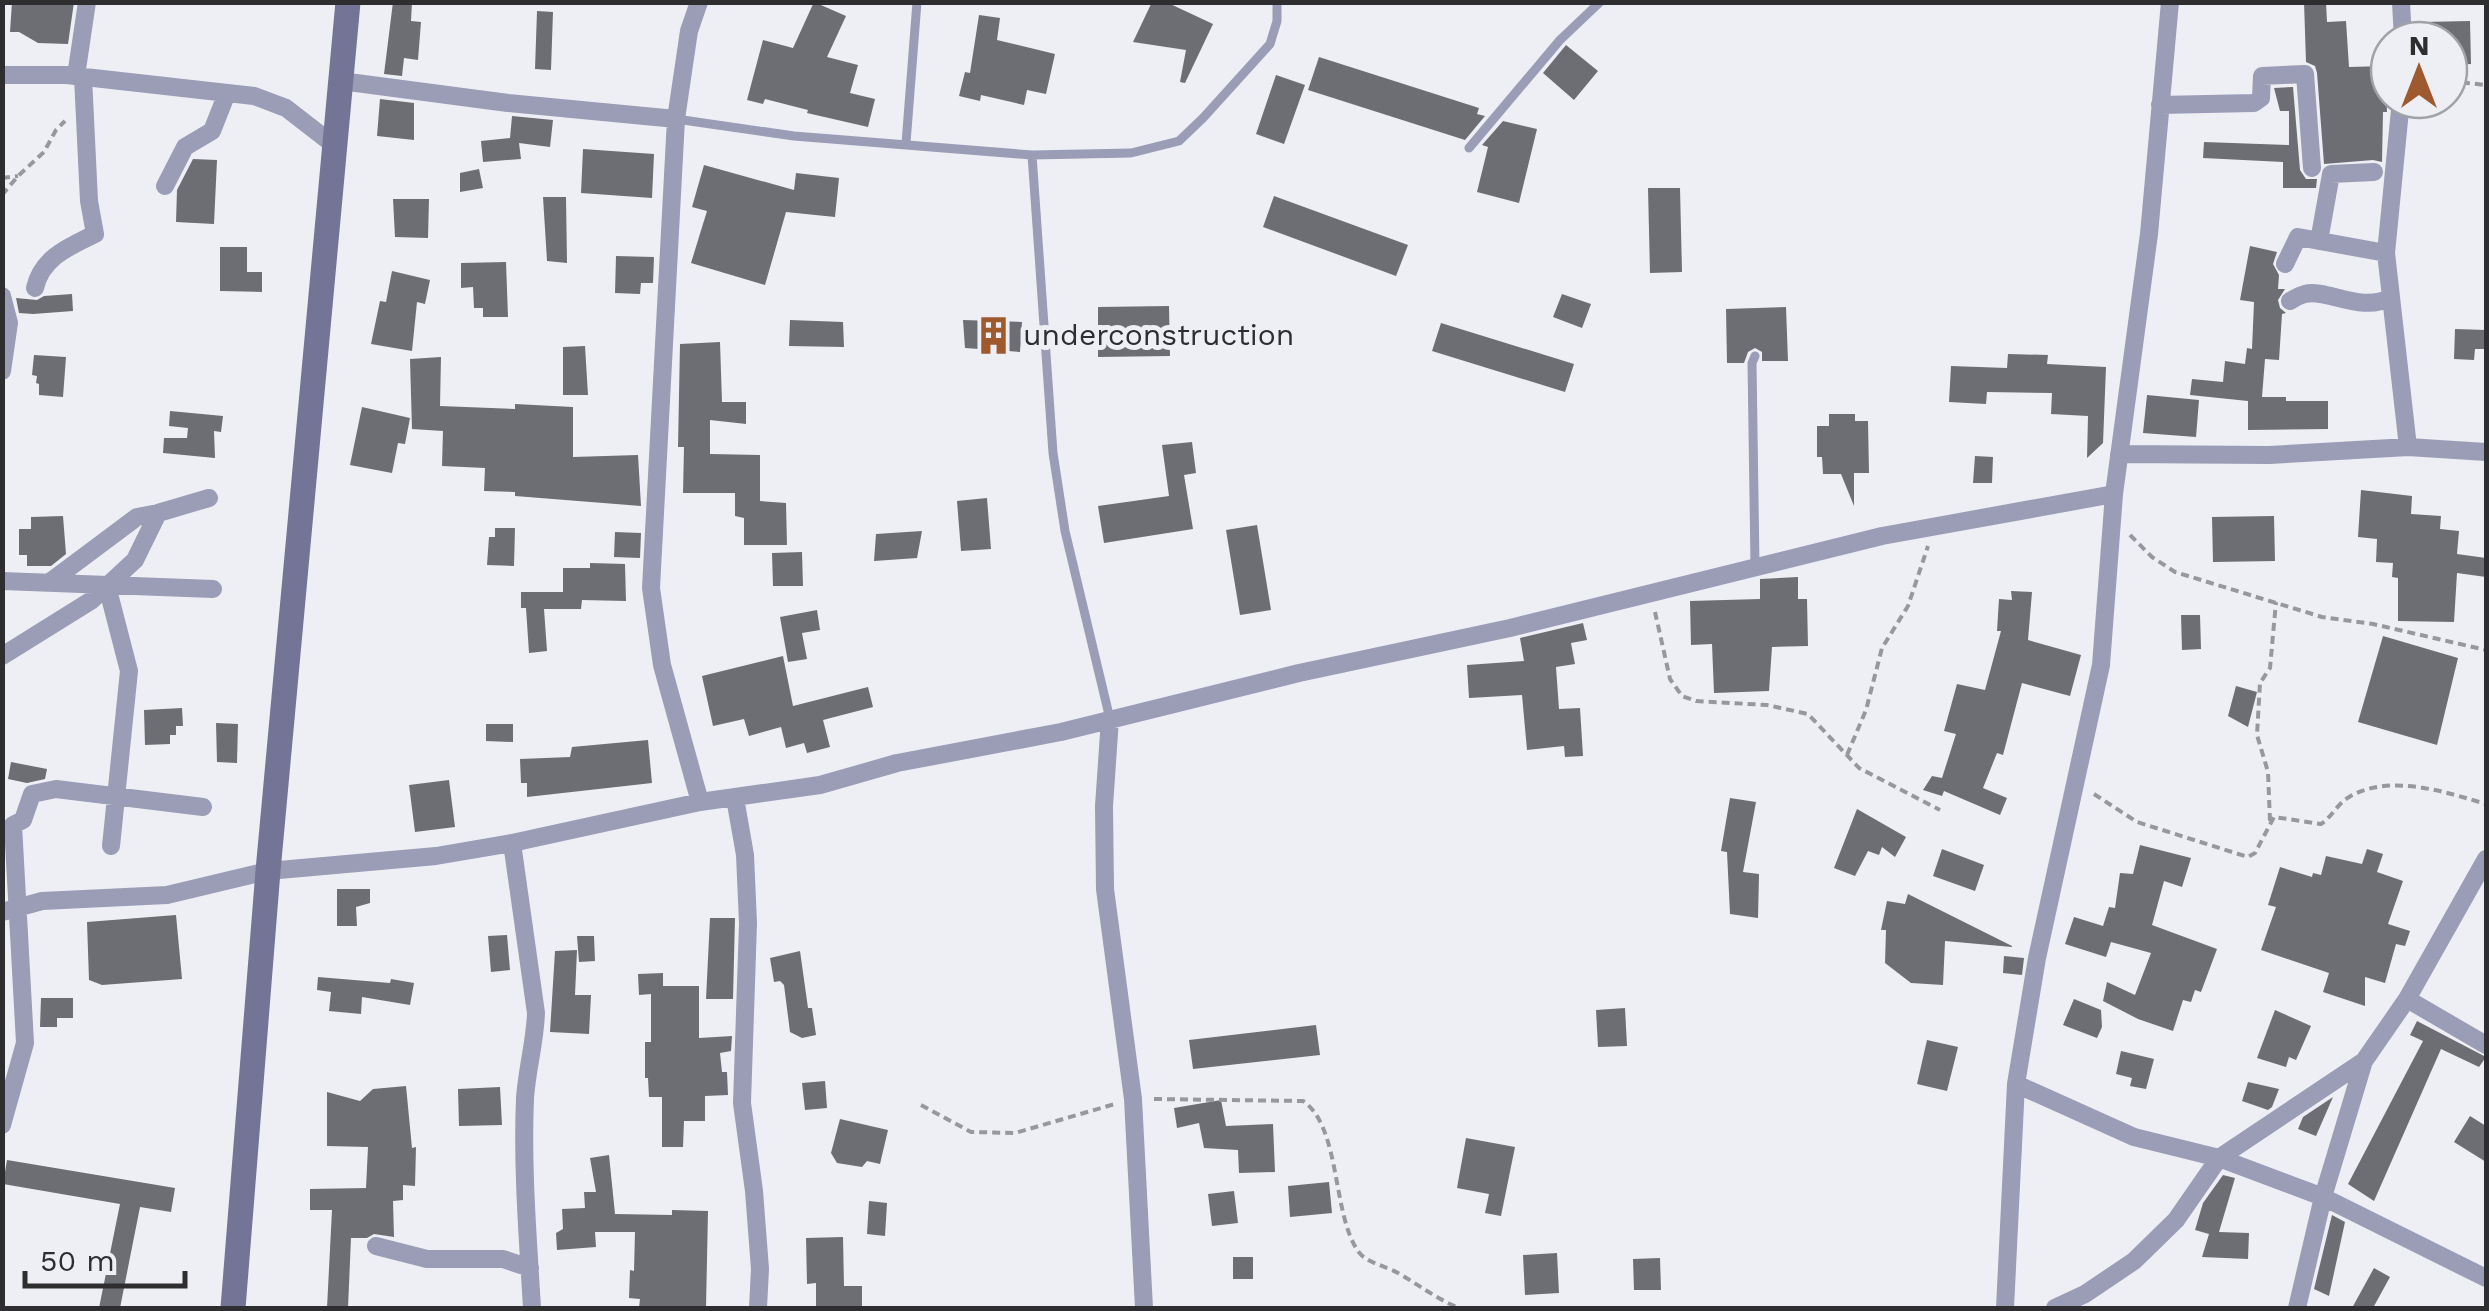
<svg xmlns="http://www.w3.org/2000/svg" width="2489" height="1311" font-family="'Work Sans',sans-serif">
<rect width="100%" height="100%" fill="#eeeff5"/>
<path fill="#6d6e73" d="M12,2h62l-6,42 -30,-1 -19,-11h-9z
M393,2h19l-1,19 10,1 -3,38 -14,-2 -2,18 -18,-2z
M814,2l32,14 -19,41 31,8 -8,28 25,6 -7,28 -61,-14 1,-3 -43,-11 -2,5 -16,-4 16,-60 30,8z
M1152,2h14l47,22 -28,59 -5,-1 6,-32 -53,-8z
M2304,2h22l1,20 19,-1 3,46 36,-1 2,46h-4l-1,50 -9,-2 -49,4 -7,-91 -2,-7 -9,-4z
M537,11l16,1 -2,58 -16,-1z
M979,15l21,3 -3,22 58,14 -9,40 -19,-4 -3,15 -43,-10 -1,6 -21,-5 6,-24 5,1z
M2470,21l1,43 -22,1v-25h-27v-18z
M1566,45l32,26 -24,29 -31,-27z
M1319,57l160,51 -2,6 8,2 -20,24 -157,-50z
M1276,75l29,10 -21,59 -28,-10z
M2293,87l7,83 6,9h11l-1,9h-33v-26l-80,-4 1,-16 85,3v-34h-9l-6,-23z
M380,99l34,4v37l-37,-4z
M512,116l41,4 -3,27 -31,-4 2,16 -38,3 -2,-21 29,-3z
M1503,121l34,8 -18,74 -42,-11 11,-45 -6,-2z
M583,149l71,5 -2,44 -71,-5z
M193,159l24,1 -3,64 -38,-2 1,-32z
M704,165l90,25 2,-17 43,5 -4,39 -49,-5 -21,73 -74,-22 16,-52 -15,-4z
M479,169l4,19 -23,4v-19z
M1648,188h32l2,84 -32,1z
M1274,196l134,49 -12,31 -133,-49z
M543,197h23l1,66 -20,-2z
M393,199h36l-1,39 -33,-1z
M2250,246l27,6 -4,12 6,11 -1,14h7l-7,11 2,8 6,5 -4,1 -3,46 -14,-1 -3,38h24v4h42v28l-80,1v-29l-58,-6 2,-16 31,3 2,-21 20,3 2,-16 5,1 2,-47 -14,-2z
M220,247h27v25h15v20l-42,-1z
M616,256l38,1 -1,26h-12l-1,11 -25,-1z
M506,262l2,55h-25v-9h-9l-1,-21 -12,1v-25z
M392,271l38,9 -5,24 -8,-2 -5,49 -41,-7 9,-43 6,1z
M72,294l1,17 -40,3 -14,-1 -3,-15 21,2 7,-4z
M1562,294l29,10 -9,24 -29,-11z
M1169,306l1,50 -72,1v-50z
M1786,307l2,54h-26v-9l-7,-4 -7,4 -4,11h-17l-1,-54z
M790,320l53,2 1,25 -55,-1z
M963,320l59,2 -2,30 -55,-4z
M1441,323l133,41 -9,28 -133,-41z
M2455,329l31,1v19h-11l-1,11 -20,-1z
M720,342l2,60h24v22l-36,-4v34l50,1v46l26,2 1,42h-43v-27l-9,-2v-23h-52l1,-46h-6l2,-103z
M585,346l3,49h-25v-48z
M2008,354l40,1 -1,9 59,3 -3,76 -16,15 1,-42 -37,-2 1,-21 -65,-1 -1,12 -37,-2 2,-36 56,2z
M34,355l32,2 -3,40 -24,-2v-11l-3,-1 1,-7 -5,-1z
M441,357l-1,49 75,3v-5l58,3v50l65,-2 3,51 -126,-10v-4l-31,-1 1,-23 -43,-2 1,-35 -31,-2 -2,-70z
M2147,395l52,5 -3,37 -53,-4z
M362,407l48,11 -5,26 -7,-1 -6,30 -42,-8z
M170,411l53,5 -2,16 -7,-1 1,27 -52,-5 1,-15h23l1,-10 -19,-2z
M1829,414h26v7h13l1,52h-15v33l-13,-32h-18l-1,-17h-5v-31h12z
M1192,442l4,31 -12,2 9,54 -89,14 -6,-37 71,-10 -7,-51z
M1975,456l18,1 -1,26h-19z
M2361,490l51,6 -1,18 30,2 -1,13 19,2 -2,23 29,4v19l-29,-4 -3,49 -56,-1v-43l-6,-1 1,-14 -17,-1 1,-23 -19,-2z
M987,498l4,51 -30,2 -4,-50z
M63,516l3,38 -15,12h-24v-11h-8v-26h12v-12z
M2274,516l1,45 -62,1 -1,-45z
M1257,525l14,85 -31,5 -14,-85z
M495,528h20l-1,38 -27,-1 2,-28h6z
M922,531l-5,27 -43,3 2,-27z
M615,532l26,1 -1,25 -26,-1z
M802,552l1,34h-30l-1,-33z
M590,563l35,1 1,37 -44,-1 -1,9h-37l3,42 -18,2 -3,-45h-5v-16h42v-24h27z
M1798,577v22h9l1,47 -36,1 -3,44 -55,2 -2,-49 -21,1 -1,-44 70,-2v-20z
M2011,591l21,1 -4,48 53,15 -11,41 -48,-13 -19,72 -6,-2 -14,35 24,10 -7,17 -56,-24 -2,5 -19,-6 9,-14 10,2 14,-44 -12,-3 13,-47 28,6 16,-59h-4l2,-32 13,1z
M817,610l3,20 -18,3 5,26 -19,3 -8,-45z
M2181,615h19l1,34 -19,1z
M1583,623l4,17 -16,3 4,21 -19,3 3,42 21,-1 3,48 -18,1 -1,-11 -37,4 -5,-55 -53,3 -2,-33 57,-4 -4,-23z
M2383,636l75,22 -21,87 -79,-23z
M783,656l10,50 75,-19 5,20 -50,13 7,27 -23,6 -3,-10 -18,5 -5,-21 -32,9 -5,-17 -31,7 -11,-50z
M2236,686l21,6 -9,35 -20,-11z
M182,708l1,18h-7v9h-6v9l-25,1 -1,-35z
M216,723l22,1 -1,39 -20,-1z
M486,724h27v18l-27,-1z
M648,740l4,43 -125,14v-14h-6l-1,-24 50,-2 2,-10z
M11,762l36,7 -2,10 -18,4 -19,-4z
M449,780l6,47 -40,5 -6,-47z
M1730,798l26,4 -13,70 16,2 -1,44 -28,-4 -3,-62 -6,-1z
M1857,809l49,28 -11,20 -13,-10 -3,8 -11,-4 -13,25 -21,-8z
M2140,845l51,13 -9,29 -18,-6 -12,44 65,24 -16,43 -6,-2 -4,12 -8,-2 -10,31 -35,-12 -35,-18 4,-19 28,13 16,-42 -40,-11 -5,15 -41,-13 9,-27 29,9 6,-19 6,1 5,-35 13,1z
M1942,849l42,16 -9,26 -42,-15z
M2367,849l16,5 -6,18 26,9 -15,43 22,7 -5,15 -9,-2 -11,39 -20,-6v29l-42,-14 6,-19 -68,-23 15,-43 -8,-2 12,-38 32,10 1,-4 8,2 5,-19 36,8z
M337,889h33v14l-14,4 1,19h-20z
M1908,894l104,52v1l-67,-6 -2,44 -32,-2 -26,-20 1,-33h-5l6,-29 18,3z
M176,915l6,64 -80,6 -13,-5 -2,-58z
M710,918h25l-2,81h-27z
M507,935l3,35 -19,2 -3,-36z
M577,936h17l1,25 -16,1z
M577,950l-2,45h16l-2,39 -39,-2 5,-81z
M800,951l8,57h4l4,27 -14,3 -12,-6 -6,-47 -4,-4 -6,1 -4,-24z
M2004,956l20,2 -2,17 -19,-2z
M663,973v13h36v52l33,-2 -1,15 -11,2 2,19h5l1,23 -23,1v25h-21l-1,26h-21v-50h-13l-1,-19h-3v-36h6v-48l-12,1 -1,-21z
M318,977l72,6 1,-4 23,4 -4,22 -48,-8 -1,17 -32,-3 2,-19 -14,-2z
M41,998h32v20h-16v9h-17z
M2074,999l27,11 1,17 -5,11 -34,-13z
M1625,1008l2,38 -29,1 -2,-37z
M2275,1010l36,16 -15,34 -7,-3 -3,10 -29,-9z
M2417,1021l69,36 -7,10 -38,-18 -67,152 -26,-17 75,-143 -13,-6z
M1316,1025l4,30 -127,14 -4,-29z
M1927,1040l31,7 -11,44 -30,-7z
M2121,1051l33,8 -8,30 -16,-3 2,-8 -16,-4z
M825,1081l2,27 -22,2 -3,-27z
M2248,1082l31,7 -7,18 -4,3 -26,-9z
M406,1086l6,62 4,-1 -1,39 -12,-1v15l-10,1 1,36 -20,-3 -7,4h-16l-3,70h-21l5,-98h-22v-21l56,-1 2,-41 -41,-1v-54l33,9 13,-12z
M500,1087l2,38 -43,1 -1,-37z
M2333,1097l-17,39 -18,-7 5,-12z
M1221,1100l5,26 47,-2 2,48 -36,1 -1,-23 -34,-2 -5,-25 -22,5 -3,-20z
M2470,1116l16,10v36l-32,-20z
M840,1119l48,11 -8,34 -13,-3 -5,6 -25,-4 -6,-10z
M1466,1138l49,9 -14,69 -16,-3 4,-19 -32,-6z
M609,1155l6,59 57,1v-5l36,1 -2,97h-67l1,-9 -11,-1 1,-28 4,1 1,-39h-40l1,15 -39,3 -1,-17 7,-4 -1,-20 23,-1 -1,-16h12l-6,-34z
M7,1160l168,28 -4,24 -31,-5 -20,101h-21l21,-104 -117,-20z
M2223,1175l12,3 -16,54 30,1 -1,26 -46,-2 7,-23 -14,-4 8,-27z
M1329,1182l3,31 -42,4 -2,-31z
M1234,1191l4,32 -26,3 -4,-32z
M869,1201l18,2 -2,33 -18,-2z
M2332,1215l13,7 -16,74 -15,-7z
M843,1237l1,49h18v22h-46v-25l-9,1 -1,-46z
M1557,1253l2,40 -34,2 -2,-40z
M1233,1257h20v22h-20z
M1660,1258l1,32h-27l-1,-31z
M2374,1268l16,9 -17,31h-21z"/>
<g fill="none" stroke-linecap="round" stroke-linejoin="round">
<path stroke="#97989d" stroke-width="4" stroke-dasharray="8 5" stroke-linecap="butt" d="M2449,81l37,4
M2,178l16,-2
M2,195l16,-19 26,-24 12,-22 9,-9
M2130,535l22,22 23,15 147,45 51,7 113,26
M1655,612l15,67 12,17 14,5 71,4 41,9 51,54 81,42
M1847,755l19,-45 16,-62 26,-42 20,-60
M2094,794l43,28 111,35 7,-4 19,-36 47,7c11,-7 16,-20 28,-27 41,-24 96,-5 137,7
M2270,821l-2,-49 -11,-37 3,-52 10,-15 6,-66
M1154,1099l149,2c38,26 29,113 55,150 8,12 28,15 40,22 21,12 39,26 61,35
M921,1105l50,27 44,1 100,-29"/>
<path stroke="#9b9cb5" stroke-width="9" d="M676,119l118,17 238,19 99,-2 48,-12 24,-23 67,-74 7,-23v-19
M906,143l11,-141
M1469,148l91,-108 40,-38
M1032,155l21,298 12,78 45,188
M1755,565l-3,-202 3,-7"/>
<path stroke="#9b9cb5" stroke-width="18" d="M699,2l-10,29 -13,88 -25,469 11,77 38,137
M2401,2l2,38
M2,75h65l187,21 32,12 49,38
M76,76l11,-74
M341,81l167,22 168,16
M2401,100l-15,153 22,194
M2160,105l94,-2 7,-5 1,-22 43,-2 7,94
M165,186l20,-39 27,-16 15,-38
M2319,241l12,-67 43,-2
M2285,264l13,-27 88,16
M35,288c7,-31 34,-41 60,-54l-6,-33 -6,-124
M2,296l7,27 -7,48
M2290,301c5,-3 10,-6 15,-7 21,-6 57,20 86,3
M2119,454l150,1 139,-8 78,5
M2,581l211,8
M50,582l87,-65 21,-4
M107,586l22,85 -18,175
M2,656l90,-56 43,-40 23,-47 51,-15
M1110,719l-6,87 1,83 28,210 11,209
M735,798l10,57 3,68 -6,180 12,88 6,78 -2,39
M512,843l24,170c-1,29 -9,56 -11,85 -3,70 3,141 7,210
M2,912l40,-11 125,-6 101,-24 168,-15 76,-13 188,-41 120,-17 77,-22 164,-31 238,-59 211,-45 372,-92 232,-42
M2407,999l79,46
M2016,1084l118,53 85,21 104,39 163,81
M2,1125l23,-82 -12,-218 10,-5 9,-26 24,-5 147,18
M376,1246l51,13h76l27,9
M2005,1308l11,-224 21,-126 64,-293 13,-171 35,-260 21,-232
M2055,1308l30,-14 49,-33 42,-41 43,-62 145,-97
M2297,1308l26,-111 41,-136 43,-62 79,-140"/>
<path stroke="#747497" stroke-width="25" d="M233,1308l35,-437 80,-869"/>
</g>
<defs>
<symbol id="building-bare" viewBox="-9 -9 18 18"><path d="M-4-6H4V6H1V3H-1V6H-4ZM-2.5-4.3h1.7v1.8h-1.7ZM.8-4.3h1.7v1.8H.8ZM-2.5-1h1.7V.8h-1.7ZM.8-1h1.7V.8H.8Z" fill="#9f592e" stroke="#eeeff5" stroke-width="2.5" paint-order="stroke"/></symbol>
</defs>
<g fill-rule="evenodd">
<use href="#building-bare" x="966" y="308" width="55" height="55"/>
</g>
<g text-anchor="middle" stroke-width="10" stroke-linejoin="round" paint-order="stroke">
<g font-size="30" fill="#2e2e31" stroke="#eeeff5" text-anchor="start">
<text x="1023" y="345">underconstruction</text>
</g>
</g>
<rect width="2489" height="1311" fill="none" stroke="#2e2e31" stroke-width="10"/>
<g transform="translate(2419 70)"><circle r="48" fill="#eeeff5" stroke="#a1a2a7" stroke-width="2.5"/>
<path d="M0-8L18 38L0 25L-18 38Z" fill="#9f592e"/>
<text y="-15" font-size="28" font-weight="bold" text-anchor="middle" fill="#2e2e31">N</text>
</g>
<path d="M25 1271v15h160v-15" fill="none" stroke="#2e2e31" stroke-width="5"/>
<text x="40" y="1271" font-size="30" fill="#2e2e31" stroke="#eeeff5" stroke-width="8" paint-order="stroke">50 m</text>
</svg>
